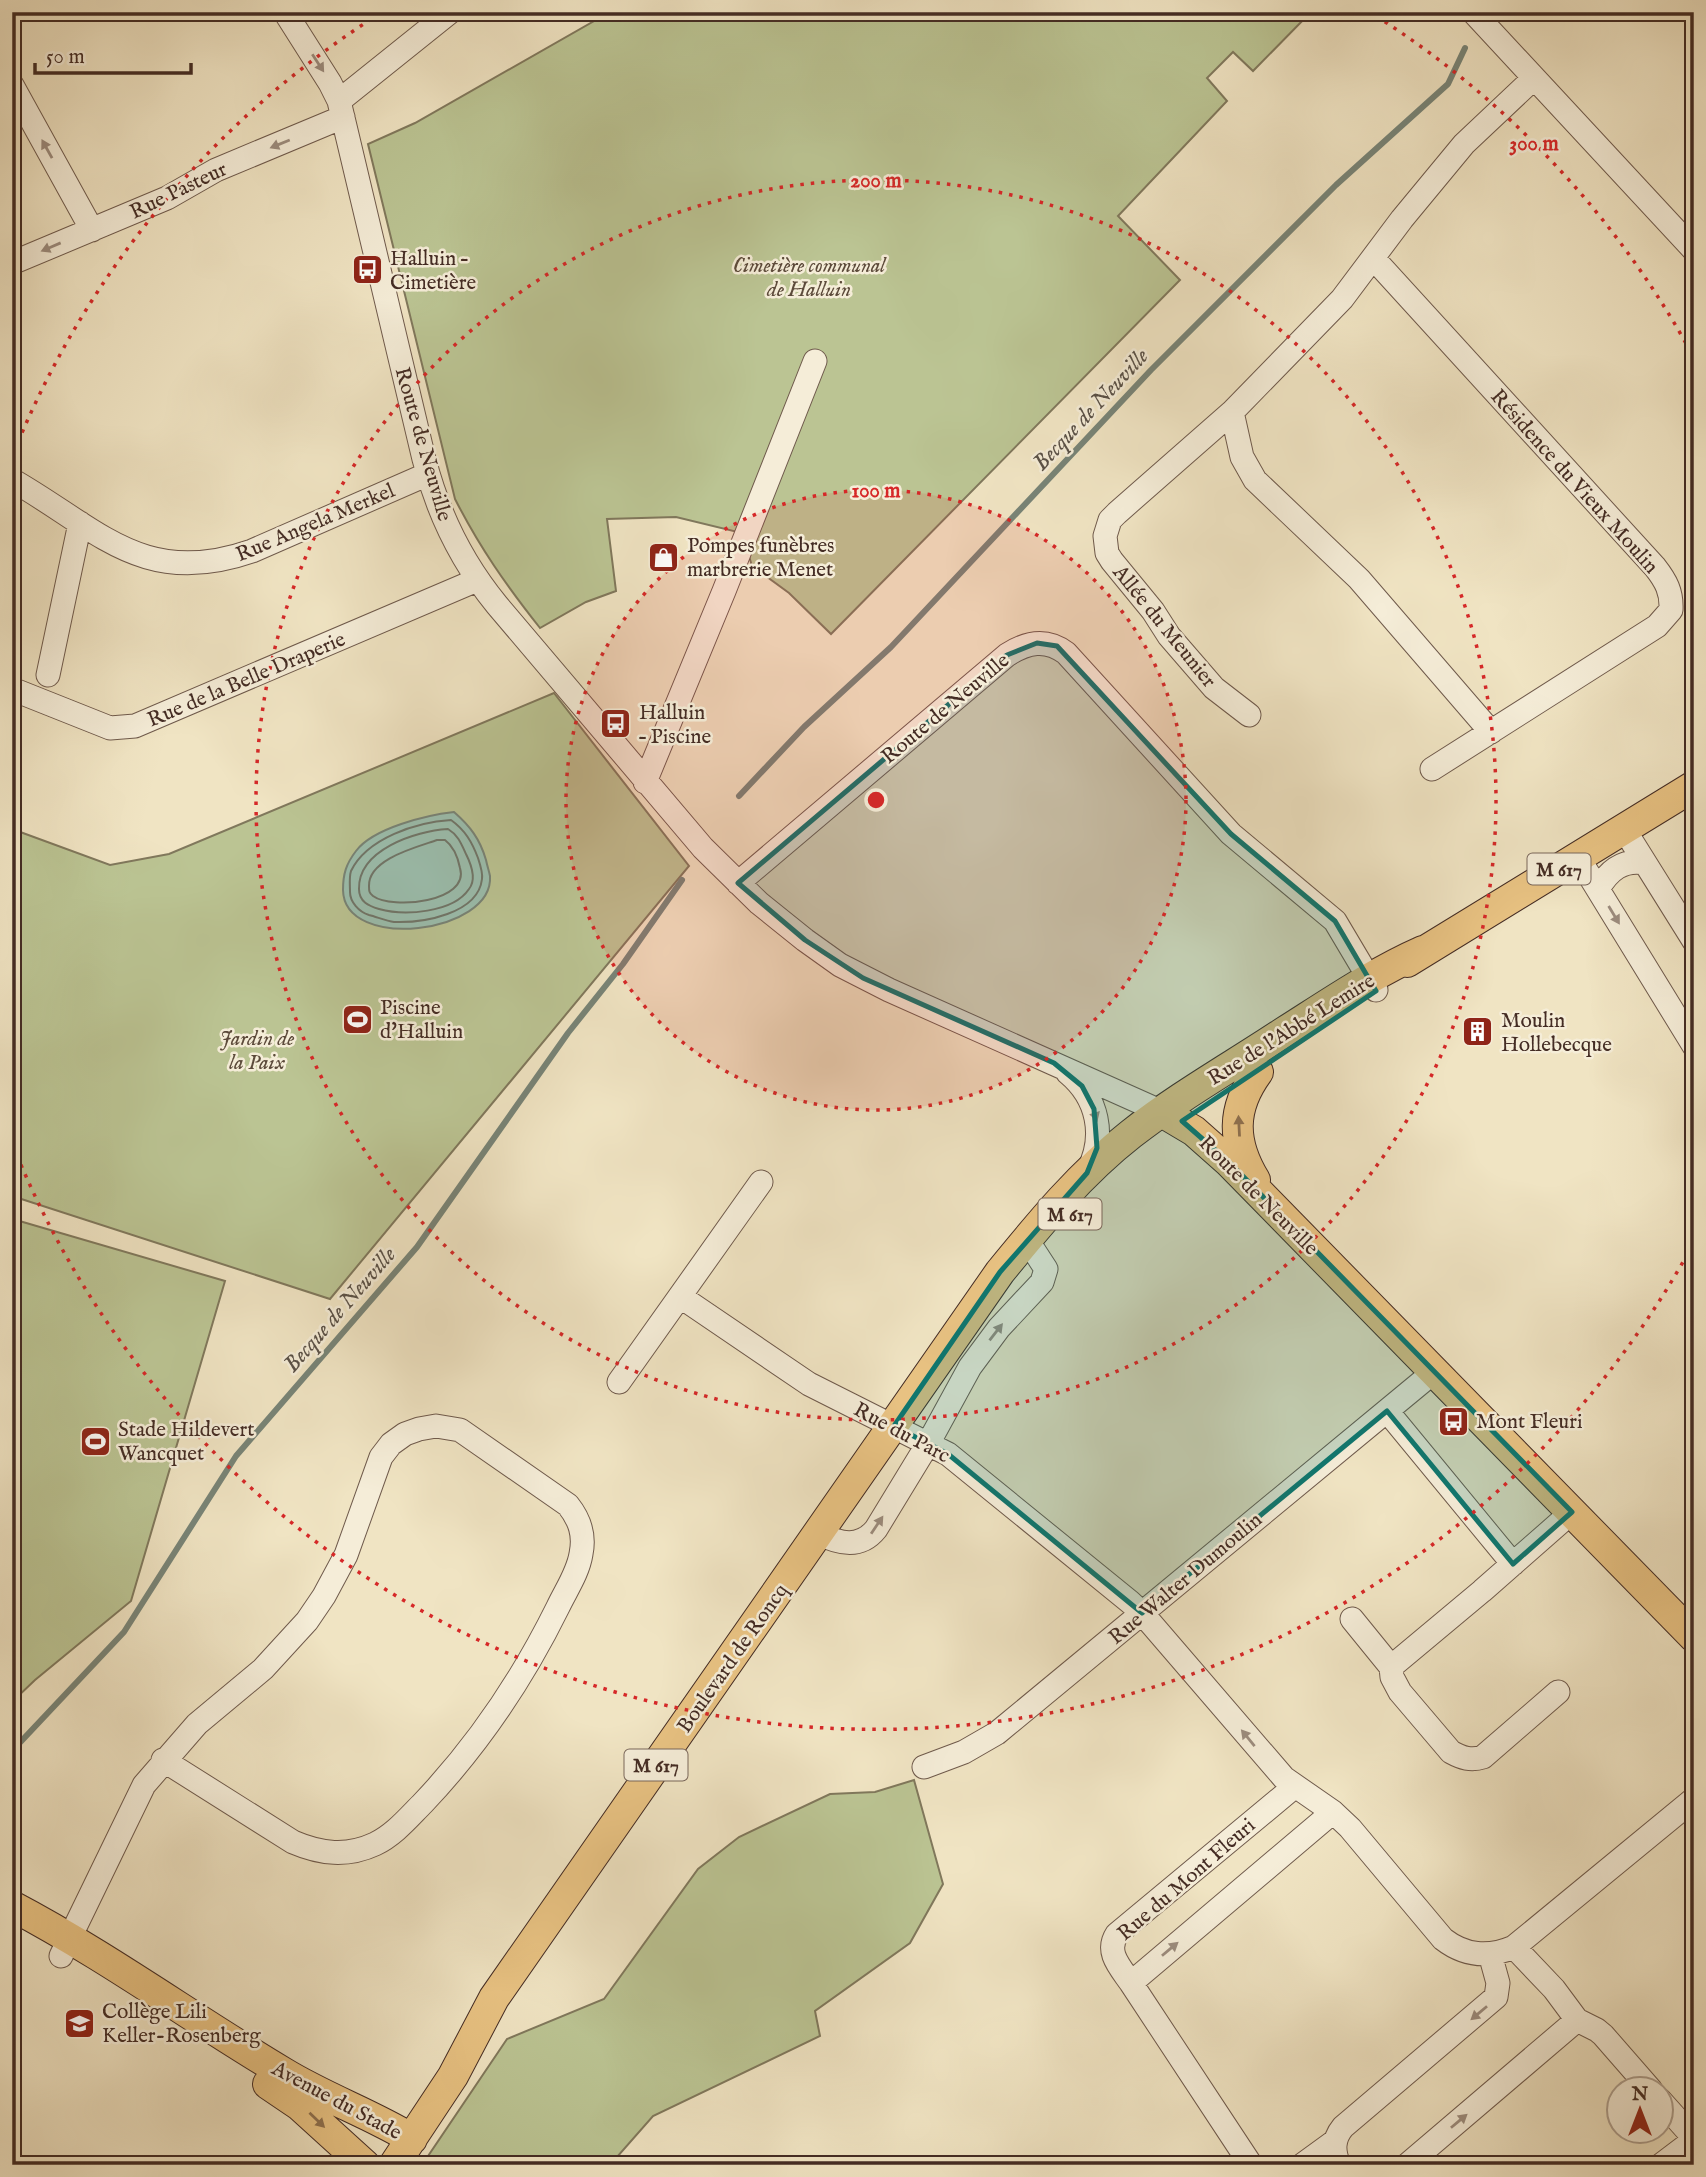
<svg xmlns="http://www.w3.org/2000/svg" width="1706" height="2177" font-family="'IM FELL English',serif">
<rect width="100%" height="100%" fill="#f0e4c3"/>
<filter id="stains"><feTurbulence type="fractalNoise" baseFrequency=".00286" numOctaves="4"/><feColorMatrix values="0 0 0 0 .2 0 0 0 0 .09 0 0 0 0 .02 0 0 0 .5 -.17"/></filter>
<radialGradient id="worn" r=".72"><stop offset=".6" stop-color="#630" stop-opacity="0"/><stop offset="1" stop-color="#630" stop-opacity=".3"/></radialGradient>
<path fill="#bbc493" stroke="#80785c" stroke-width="2" d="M610,12h701l-58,59 -20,-19 -26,26 20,23 -109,115 62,64 -349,354 -42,-41 -37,-27 -10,-33 -66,-16 -69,2 9,72 -30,11 -46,26c-34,-43 -60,-80 -85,-129l-87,-355 47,-21z
M554,693l135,173 -359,433 -318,-103v-367l98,36 59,-11z
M16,1220l209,61 -94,320 -96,79 -23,22v-468z
M914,1780l29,104 -33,59 -95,68 5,25 -167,80 -43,49h-188l85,-126 97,-40 94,-130 41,-32 91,-43 45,-2z"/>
<path fill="#9bbfaf" stroke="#788477" stroke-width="2" d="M454,812c16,14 26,27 32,48 1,5 3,11 4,16 4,58 -146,76 -147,14 0,-16 3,-26 13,-39 17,-23 71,-36 98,-39z"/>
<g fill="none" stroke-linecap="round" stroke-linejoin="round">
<path stroke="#70766a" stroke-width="2" d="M451,820c14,10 21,22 27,38 2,6 5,15 4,21 -4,35 -59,44 -88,43 -8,-1 -17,-5 -25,-7 -10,-3 -19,-13 -19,-23 0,-7 -1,-15 1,-21 16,-33 66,-49 100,-51z
M448,829c10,6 13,14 18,25 5,10 11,25 3,35 -16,24 -65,27 -90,20 -10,-3 -20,-7 -20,-20 -1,-39 56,-58 89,-60z
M437,840h8c8,6 13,18 15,28 10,34 -68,42 -87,28 -4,-3 -4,-5 -4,-10 -1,-27 48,-39 68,-46z"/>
<path stroke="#788477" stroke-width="6" d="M739,796l65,-69 87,-80 260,-277 185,-185 112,-101 17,-36
M12,1751l112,-119 112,-176 181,-209 151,-214 55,-69 59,-84"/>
<defs>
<path id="minor" d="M285,12l45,71 9,18 85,358c14,55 37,102 73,146l206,243 56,55 46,37 35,25 49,25 273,122
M1473,12l221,238
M12,85l80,145
M339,101l111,-89
M1374,259l281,308c11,14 17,25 16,43l-14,16 -225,143
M12,263l155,-65 49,-28 127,-53
M1232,412l-115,101 -7,7 -5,16 2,17 5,8 41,50 16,25 45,52 35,27
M12,480c86,49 131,109 240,71l176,-77
M48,675l32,-152
M12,689l98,39 25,-2 342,-146
M1491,732l-132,-153 -104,-99 -13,-23 -10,-45 110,-113 60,-80 62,-75 70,-66
M645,782l79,-191 91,-230
M1624,829l70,112
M1578,857l116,189
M738,883l269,-228c20,-13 39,-17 59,-2l165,181 104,87 41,69
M1598,889c11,-19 25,-30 47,-26
M1068,1073c30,25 38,63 20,98
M681,1297l128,87 139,70 182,148 12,11 142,165 49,34 17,16 93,111c22,17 45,19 71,8l180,-148
M619,1382l142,-200
M1387,1411l126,153
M818,1533c21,11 42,16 58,-4l53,-87 41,-75 29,-39 43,-46 4,-13 -13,-20
M1352,1619l39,48 1,10 8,15 51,60c11,6 20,9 32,5l75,-65
M1391,1667l91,-76 90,-79
M924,1767l40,-15 33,-19 438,-362
M1294,1787l-177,147c-12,18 3,33 14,49l202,-171
M61,1956l83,-171 53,-61 66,-55 44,-48 17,-25 22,-41 35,-98 10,-13 14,-10 14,-5 17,-3 24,4 108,75c12,15 17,30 13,49 -3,19 -15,36 -23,53 -36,73 -79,137 -135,196 -15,15 -29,32 -48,41 -28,13 -54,10 -82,-2l-130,-82
M1131,1983l120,182
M1577,2020l20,10 6,5 48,55
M1660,2100l34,38
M1302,2165l33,-24
M1339,2165c-6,-14 -6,-26 4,-38l153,-130 2,-14 -8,-29
M1407,2165l170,-145 -23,-31 -40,-42
M1661,2165l33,-25"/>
<path id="major" d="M1407,962l287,-176
M1162,1112l32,19 35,31 465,475
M1255,1180c-23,-38 -24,-71 3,-108
M12,1906c95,50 181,113 272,167 41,25 87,41 128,66
M268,2084l31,21 66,60
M394,2165l59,-89 41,-78 506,-726c40,-49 81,-99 131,-138 47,-37 100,-67 150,-100 46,-29 92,-61 142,-83"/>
</defs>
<use href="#minor" stroke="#6f5a4c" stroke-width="25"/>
<use href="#major" stroke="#442c24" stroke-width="32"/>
<use href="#minor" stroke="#f5edd8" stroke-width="23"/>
<use href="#major" stroke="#e8c282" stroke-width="30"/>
</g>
<defs><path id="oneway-solid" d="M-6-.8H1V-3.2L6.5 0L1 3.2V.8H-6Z" transform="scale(1.75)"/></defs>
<g fill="#9c8c7e">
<use href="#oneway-solid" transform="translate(318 63) rotate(57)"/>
<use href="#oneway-solid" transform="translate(280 144) rotate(158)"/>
<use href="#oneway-solid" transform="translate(47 149) rotate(-119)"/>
<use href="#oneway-solid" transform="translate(51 247) rotate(157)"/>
<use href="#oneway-solid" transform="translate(1614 915) rotate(59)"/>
<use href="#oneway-solid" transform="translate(1094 1111) rotate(73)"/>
<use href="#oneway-solid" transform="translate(996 1332) rotate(-52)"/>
<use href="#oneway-solid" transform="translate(877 1525) rotate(-56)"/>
<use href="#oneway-solid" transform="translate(1248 1738) rotate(-129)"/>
<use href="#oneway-solid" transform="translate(1170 1949) rotate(-40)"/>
<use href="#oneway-solid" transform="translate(1479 2013) rotate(140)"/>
<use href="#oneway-solid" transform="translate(1459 2121) rotate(-40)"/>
</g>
<g fill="#8e704e">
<use href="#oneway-solid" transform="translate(1239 1126) rotate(-93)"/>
<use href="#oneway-solid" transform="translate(317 2120) rotate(44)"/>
</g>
<path fill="#0f766e" fill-opacity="0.2" stroke="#0f766e" stroke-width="5" stroke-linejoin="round" d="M1037,643l20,3 174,188 104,87 41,70 -194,130 47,41 343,350 -59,52 -126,-153 -245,202 -194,-159 -54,-28 106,-154 87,-99 10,-25 -3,-39 -12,-23 -28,-23 -191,-85 -58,-38 -67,-57 269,-228z"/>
<circle cx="876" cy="800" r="310" fill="#d62828" fill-opacity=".12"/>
<g fill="none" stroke="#d62828" stroke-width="3.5" stroke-dasharray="3.5 7">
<circle cx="876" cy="800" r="310"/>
<circle cx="876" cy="800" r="620"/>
<path d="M1693 1244A930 930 0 0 1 14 1148M14 452A930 930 0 0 1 376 16M1376 16A930 930 0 0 1 1693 356"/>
</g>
<defs>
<symbol id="bus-square" viewBox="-11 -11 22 22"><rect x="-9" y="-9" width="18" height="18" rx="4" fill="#8f2418" stroke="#f5edd8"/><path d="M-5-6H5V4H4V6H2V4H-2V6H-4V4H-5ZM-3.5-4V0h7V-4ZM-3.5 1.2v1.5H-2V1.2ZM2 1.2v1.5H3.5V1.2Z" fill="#fff"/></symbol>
<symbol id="shop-square" viewBox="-11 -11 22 22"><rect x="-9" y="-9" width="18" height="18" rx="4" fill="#8f2418" stroke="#f5edd8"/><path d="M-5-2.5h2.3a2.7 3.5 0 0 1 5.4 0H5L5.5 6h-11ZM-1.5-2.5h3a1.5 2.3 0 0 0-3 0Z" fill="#fff"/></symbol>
<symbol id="stadium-square" viewBox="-11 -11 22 22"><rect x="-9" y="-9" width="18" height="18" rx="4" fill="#8f2418" stroke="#f5edd8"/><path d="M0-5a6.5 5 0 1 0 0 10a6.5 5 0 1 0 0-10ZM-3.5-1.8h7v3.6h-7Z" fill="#fff"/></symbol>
<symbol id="building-square" viewBox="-11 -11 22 22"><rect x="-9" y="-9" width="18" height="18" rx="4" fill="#8f2418" stroke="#f5edd8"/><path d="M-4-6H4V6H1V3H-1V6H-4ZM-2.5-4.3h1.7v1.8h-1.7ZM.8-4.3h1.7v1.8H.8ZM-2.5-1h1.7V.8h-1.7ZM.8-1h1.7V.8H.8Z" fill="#fff"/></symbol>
<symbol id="school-square" viewBox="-11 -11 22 22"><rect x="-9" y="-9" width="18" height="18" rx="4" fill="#8f2418" stroke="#f5edd8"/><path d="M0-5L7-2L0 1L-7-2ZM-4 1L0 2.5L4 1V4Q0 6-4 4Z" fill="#fff"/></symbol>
</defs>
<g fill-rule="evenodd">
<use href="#bus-square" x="350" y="252" width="35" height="35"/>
<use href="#shop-square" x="646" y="540" width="35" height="35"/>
<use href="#bus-square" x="598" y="706" width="35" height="35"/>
<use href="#stadium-square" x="340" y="1002" width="35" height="35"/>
<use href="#building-square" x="1460" y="1014" width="35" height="35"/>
<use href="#bus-square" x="1436" y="1404" width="35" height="35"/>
<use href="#stadium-square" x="78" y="1424" width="35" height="35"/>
<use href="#school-square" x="62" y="2006" width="35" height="35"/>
</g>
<g text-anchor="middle" stroke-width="5" stroke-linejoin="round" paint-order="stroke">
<g fill="#f5edd8" stroke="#79665a" stroke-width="2">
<rect x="1527.5" y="853.5" width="63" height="31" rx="5"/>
<rect x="1038.5" y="1198.5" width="63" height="31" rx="5"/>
<rect x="624.5" y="1749.5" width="63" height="31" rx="5"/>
</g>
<g font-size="19" font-weight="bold" fill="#442c24">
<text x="1559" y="876">M 617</text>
<text x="1070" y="1221">M 617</text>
<text x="656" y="1772">M 617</text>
</g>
<g font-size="21" fill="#442c24" stroke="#f5edd8">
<text transform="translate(178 190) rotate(-26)" y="7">Rue Pasteur</text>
<text transform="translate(424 444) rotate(74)" y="7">Route de Neuville</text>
<text transform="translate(1575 481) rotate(48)" y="7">Résidence du Vieux Moulin</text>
<text transform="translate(315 522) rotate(-23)" y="7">Rue Angela Merkel</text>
<text transform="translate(1165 626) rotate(51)" y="7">Allée du Meunier</text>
<text transform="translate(246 679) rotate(-23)" y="7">Rue de la Belle Draperie</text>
<text transform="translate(945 708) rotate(-40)" y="7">Route de Neuville</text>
<text transform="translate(1291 1029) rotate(-32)" y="7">Rue de l'Abbé Lemire</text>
<text transform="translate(1259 1195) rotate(45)" y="7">Route de Neuville</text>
<text transform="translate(902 1432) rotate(28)" y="7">Rue du Parc</text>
<text transform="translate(1185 1578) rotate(-40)" y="7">Rue Walter Dumoulin</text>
<text transform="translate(732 1658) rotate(-55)" y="7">Boulevard de Roncq</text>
<text transform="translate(1186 1879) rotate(-41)" y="7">Rue du Mont Fleuri</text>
<text transform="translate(337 2100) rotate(28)" y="7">Avenue du Stade</text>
</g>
<g font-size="21" fill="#442c24" stroke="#f5edd8" text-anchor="start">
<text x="390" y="265">Halluin –<tspan x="390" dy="24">Cimetière</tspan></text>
<text x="687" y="552">Pompes funèbres<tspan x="687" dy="24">marbrerie Menet</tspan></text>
<text x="639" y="719">Halluin<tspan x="639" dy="24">– Piscine</tspan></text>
<text x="380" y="1014">Piscine<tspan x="380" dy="24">d'Halluin</tspan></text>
<text x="1501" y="1027">Moulin<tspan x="1501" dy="24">Hollebecque</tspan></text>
<text x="1476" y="1428">Mont Fleuri</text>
<text x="118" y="1436">Stade Hildevert<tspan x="118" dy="24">Wancquet</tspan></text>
<text x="102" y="2018">Collège Lili<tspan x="102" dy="24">Keller-Rosenberg</tspan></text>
</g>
<g font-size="21" font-style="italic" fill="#5c4a3a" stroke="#f5edd8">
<text x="809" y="272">Cimetière communal<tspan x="809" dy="24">de Halluin</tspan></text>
<text x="257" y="1045">Jardin de<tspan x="257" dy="24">la Paix</tspan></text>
</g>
<g font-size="23" font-style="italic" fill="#5a5147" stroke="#f5edd8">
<text transform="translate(1090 409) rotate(-47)" y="8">Becque de Neuville</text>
<text transform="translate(339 1309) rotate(-49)" y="8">Becque de Neuville</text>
</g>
</g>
<circle cx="876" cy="800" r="10" fill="#d62828" stroke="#f5edd8" stroke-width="3.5"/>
<g font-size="21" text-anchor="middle" font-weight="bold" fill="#d62828" stroke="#f5edd8" stroke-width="5" stroke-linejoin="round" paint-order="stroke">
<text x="1534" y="150">300 m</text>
<text x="876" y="187">200 m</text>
<text x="876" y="497">100 m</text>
</g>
<rect width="1706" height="2177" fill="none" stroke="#f0e4c3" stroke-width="42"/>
<rect x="14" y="14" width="1678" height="2149" fill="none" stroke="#442c24" stroke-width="3.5"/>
<rect x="21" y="21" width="1664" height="2135" fill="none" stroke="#442c24" stroke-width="2"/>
<g transform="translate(1640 2110)"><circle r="33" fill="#f5edd8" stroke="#aea090" stroke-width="2"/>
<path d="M0-5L12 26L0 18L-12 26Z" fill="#8f2418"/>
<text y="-10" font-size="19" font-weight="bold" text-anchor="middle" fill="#442c24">N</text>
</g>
<path d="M35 63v10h156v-10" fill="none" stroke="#442c24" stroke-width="3.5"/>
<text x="46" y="63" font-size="21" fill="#442c24" stroke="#f5edd8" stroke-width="5" paint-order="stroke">50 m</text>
<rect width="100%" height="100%" filter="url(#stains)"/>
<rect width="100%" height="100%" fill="url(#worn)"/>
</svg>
